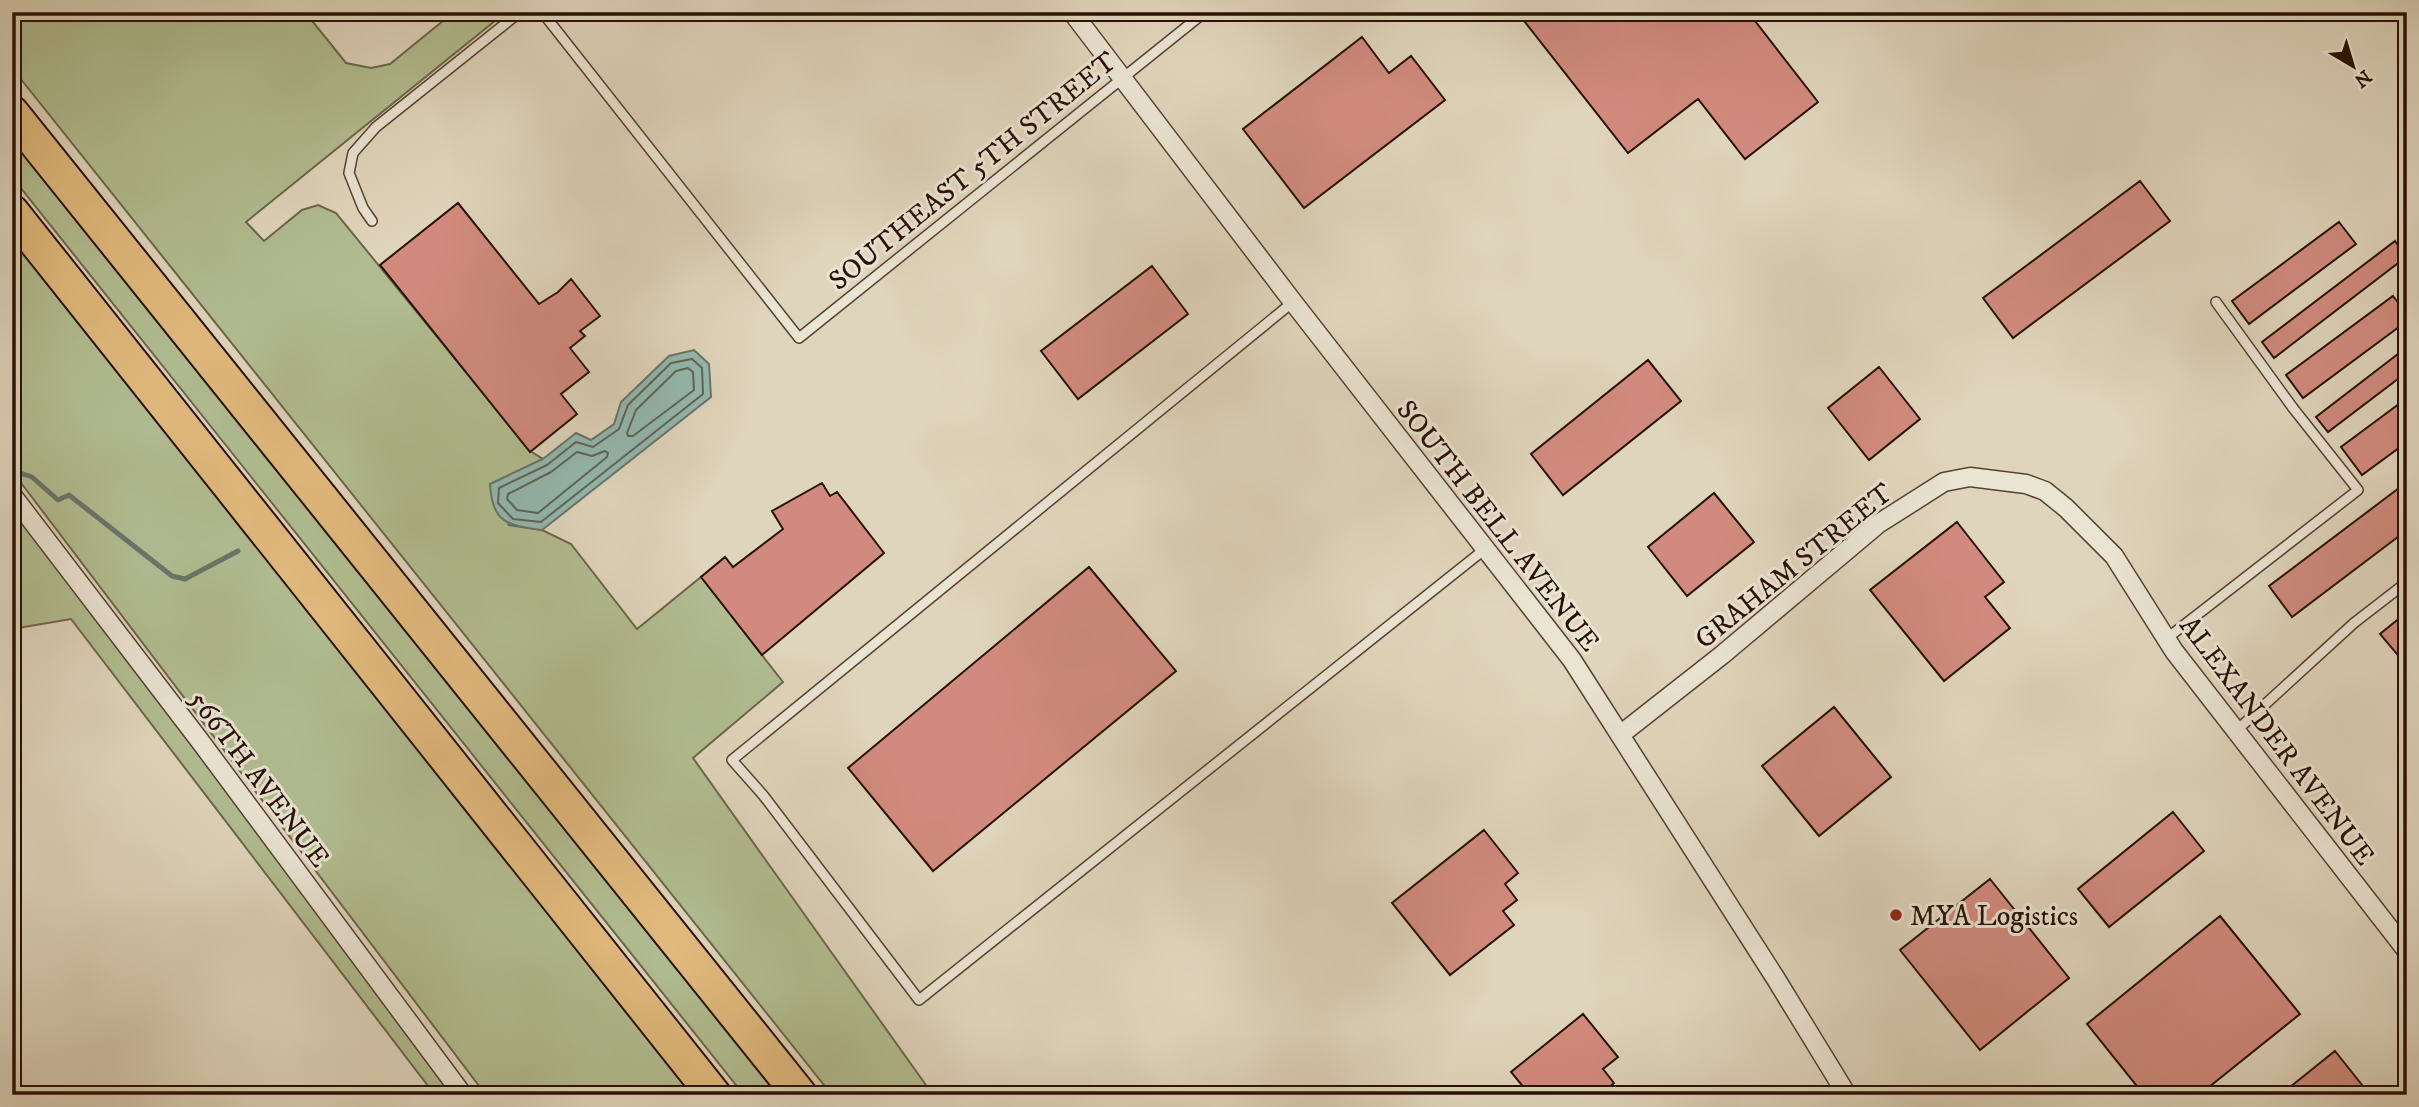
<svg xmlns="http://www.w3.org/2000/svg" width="2419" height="1107" font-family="'IM FELL DW Pica',serif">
<rect width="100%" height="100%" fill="#dfd5bc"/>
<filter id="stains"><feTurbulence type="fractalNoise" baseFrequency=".00286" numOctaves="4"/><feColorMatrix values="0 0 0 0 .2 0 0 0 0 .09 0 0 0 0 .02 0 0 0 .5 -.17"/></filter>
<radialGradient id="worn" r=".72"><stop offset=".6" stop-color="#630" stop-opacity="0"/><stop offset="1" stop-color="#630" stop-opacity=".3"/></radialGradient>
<path fill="#b1bd91" stroke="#6d664a" stroke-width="2" d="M12,12h293l41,51 25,5 19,-4 64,-52h52l-260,210 18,19 38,-31 16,-5 18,8 194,238 13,8 -53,25 19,41 33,5 29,14 66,85 64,-52 82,105 -90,76 240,337h-101l-820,-1027z
M12,125l771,970h-39l-732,-918z
M12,235l685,860h-211l-474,-624z
M12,509l446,586h-23l-364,-476 -59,10z"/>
<path fill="#93b9af" stroke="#69756b" stroke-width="2" d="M694,350l15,14 2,33 -169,133c-35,-5 -50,-7 -52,-46l53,-25 33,-26 15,7 23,-16 7,-22 48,-46z"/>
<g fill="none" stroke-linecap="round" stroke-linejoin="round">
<path stroke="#5e645a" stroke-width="2" d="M692,359l10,9 1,26 -162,128 -28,-3 -15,-16 1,-15 48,-23 29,-23 17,5 26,-18 9,-24 43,-42z
M688,368l5,4 1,18 -61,46h-5l-1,-3 9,-23 40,-39z
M605,451l3,2 -1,4 -69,56 -21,-3 -10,-11 1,-5 43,-22 26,-20 15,4z"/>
<path stroke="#69756b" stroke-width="5" d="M12,461l8,12 12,4 26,23 11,-5 103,81 13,3 53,-28"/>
</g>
<path fill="#d18b7e" stroke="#291004" stroke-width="2" d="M1517,12h231l70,90 -73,57 -47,-60 -70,54z
M1362,37l27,36 22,-17 34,44 -141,108 -61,-79z
M2140,181l30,40 -157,117 -30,-40z
M458,203l81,101 19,-12 13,-13 29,37 -20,15 5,5 -15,12 19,24 -28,22 16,20 -47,38 -150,-187z
M2339,222l17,22 -107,80 -17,-23z
M2395,241l11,16 -132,101 -12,-16z
M1152,266l36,48 -110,85 -37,-48z
M2393,296l14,18v7l-104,77 -17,-23z
M2407,347v25l-79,60 -12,-15z
M1648,360l33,41 -118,94 -32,-41z
M1879,367l41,52 -51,41 -41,-52z
M2407,398v44l-45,33 -21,-28z
M2407,482v48l-115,87 -23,-31z
M822,483l8,13 7,-4 47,61 -122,102 -61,-78 24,-20 8,10 50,-38 -11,-18z
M1714,493l40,49 -67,54 -39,-49z
M1957,522l47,60 -19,15 25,31 -66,53 -74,-91z
M1089,567l87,104 -243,200 -85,-103z
M2407,612v54l-27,-32z
M1834,707l57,70 -72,59 -57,-70z
M2173,812l31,39 -95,76 -31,-38z
M1484,830l34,43 -13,11 12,16 -14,11 11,14 -64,50 -58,-72z
M1990,879l79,99 -89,72 -80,-100z
M2220,916l80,98 -101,81h-55l-57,-71z
M1583,1014l35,43 -15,12 11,14 -14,12h-70l-19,-23z
M2335,1051l35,44h-90z"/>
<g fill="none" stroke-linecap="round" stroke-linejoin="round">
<defs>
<path id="service" d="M542,12l257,326 406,-326
M372,221l-9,-13 -14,-35 4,-20 23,-26 144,-115
M1293,302l-561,458 31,35 156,205 566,-451
M2166,639l192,-149 -65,-82 -77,-106
M2236,731l118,-108 53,-41"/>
<path id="minor" d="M1072,12l221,290 279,358 204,319 71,116
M12,495l188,246 263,354
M1620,735l102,-80 156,-131 66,-42 26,-5 56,7 19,7 21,17 48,48 60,95 233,300"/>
<path id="motorway" d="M12,113l788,982
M12,212l702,883"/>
</defs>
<use href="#service" stroke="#564132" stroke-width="12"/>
<use href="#minor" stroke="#564132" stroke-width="21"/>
<use href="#motorway" stroke="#291004" stroke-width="37"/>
<use href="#service" stroke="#eae4d3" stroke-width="9"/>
<use href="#minor" stroke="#eae4d3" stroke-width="18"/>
<use href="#motorway" stroke="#e0ba7e" stroke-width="33"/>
</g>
<circle fill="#8f2418" stroke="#eae4d3" stroke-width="2.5" cx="1896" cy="915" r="7"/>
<g text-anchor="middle" stroke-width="6" stroke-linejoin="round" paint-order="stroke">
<g font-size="28" fill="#291004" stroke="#eae4d3">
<text transform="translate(972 170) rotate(-39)" y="10">SOUTHEAST 5TH STREET</text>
<text transform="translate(1499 525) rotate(52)" y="10">SOUTH BELL AVENUE</text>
<text transform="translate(1793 565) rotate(-39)" y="10">GRAHAM STREET</text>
<text transform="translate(2278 740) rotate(53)" y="10">ALEXANDER AVENUE</text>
<text transform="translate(260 778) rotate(53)" y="10">566TH AVENUE</text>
</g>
<g font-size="28" fill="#291004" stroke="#eae4d3" text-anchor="start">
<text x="1910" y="925">MYA Logistics</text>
</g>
</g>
<rect width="2419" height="1107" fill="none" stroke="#dfd5bc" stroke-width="42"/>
<rect x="14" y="14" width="2391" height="1079" fill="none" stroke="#291004" stroke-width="3.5"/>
<rect x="21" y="21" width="2377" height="1065" fill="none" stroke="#291004" stroke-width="2"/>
<g transform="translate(2353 66) rotate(142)" stroke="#eae4d3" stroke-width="5" paint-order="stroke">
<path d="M0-5L12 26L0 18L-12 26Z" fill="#291004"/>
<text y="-10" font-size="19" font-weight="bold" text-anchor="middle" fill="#291004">N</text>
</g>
<rect width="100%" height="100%" filter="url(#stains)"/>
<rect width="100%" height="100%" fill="url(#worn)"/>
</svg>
